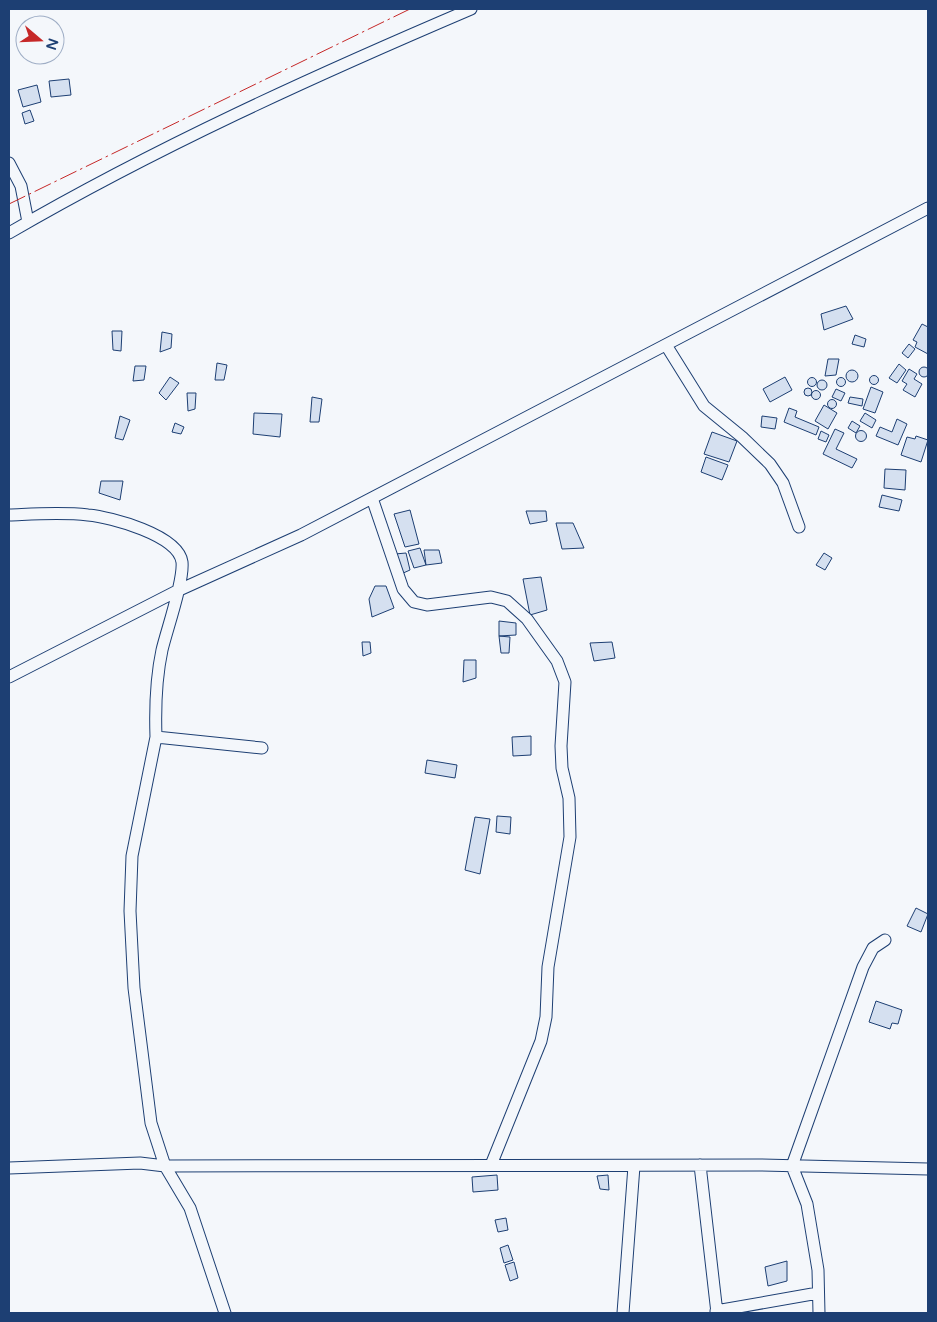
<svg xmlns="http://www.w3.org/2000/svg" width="937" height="1322" font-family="'Varela Round',sans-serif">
<rect width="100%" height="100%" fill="#f4f7fb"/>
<path fill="#d5e0f0" stroke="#1d3f73" d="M69,79l2,16 -20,2 -2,-16z
M37,85l4,17 -18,5 -5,-17z
M30,110l4,11 -9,3 -3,-11z
M846,306l7,13 -29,11 -3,-16z
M922,324l6,3v27l-13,-7 2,-5 -4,-2z
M112,331h10l-1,20 -8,-1z
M162,332l10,2 -1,14 -11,4z
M855,335l11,4 -2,8 -12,-3z
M909,344l6,5 -7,9 -6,-5z
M828,359h11l-3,16 -11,1z
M217,363l10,2 -3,15h-9z
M899,364l7,6 -9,13 -8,-5z
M135,366h11l-2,14 -11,1z
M919 372a5 5 0 1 1 10 0a5 5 0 1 1-10 0Z
M909,369l8,5 -3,5 8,5 -7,13 -12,-7 4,-6 -5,-3z
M846 376a6 6 0 1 1 12 0a6 6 0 1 1-12 0Z
M869.5 380a4.5 4.5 0 1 1 9 0a4.5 4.5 0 1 1-9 0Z
M170,377l9,6 -13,17 -7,-7z
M785,377l7,13 -22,12 -7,-13z
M836.5 382a4.5 4.5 0 1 1 9 0a4.5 4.5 0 1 1-9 0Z
M807.5 382a4.5 4.5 0 1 1 9 0a4.5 4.5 0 1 1-9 0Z
M817 385a5 5 0 1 1 10 0a5 5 0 1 1-10 0Z
M871,387l12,5 -8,21 -12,-4z
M804 392a4 4 0 1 1 8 0a4 4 0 1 1-8 0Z
M836,389l9,4 -4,8 -9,-4z
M811.5 395a4.5 4.5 0 1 1 9 0a4.5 4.5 0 1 1-9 0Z
M187,393h9l-1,16 -7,2z
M312,397l10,2 -3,23h-9z
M850,397l13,2 -1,7 -14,-3z
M827.5 404a4.5 4.5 0 1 1 9 0a4.5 4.5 0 1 1-9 0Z
M824,405l13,8 -9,16 -13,-8z
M789,408l8,3 -2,6 24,10 -3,8 -32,-13z
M254,413l28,1 -2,23 -27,-3z
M865,413l11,7 -4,8 -12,-7z
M120,416l10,4 -7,20 -8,-2z
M762,416l15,2 -2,11 -14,-2z
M897,419l10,5 -9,21 -22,-9 4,-9 12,5z
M852,421l8,5 -4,7 -8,-5z
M175,423l9,4 -3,7 -9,-2z
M835,429l9,4 -8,16 21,10 -5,9 -29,-14z
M855.5 436a5.5 5.5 0 1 1 11 0a5.5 5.5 0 1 1-11 0Z
M821,431l8,4 -3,7 -8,-3z
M712,432l25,9 -8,21 -25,-8z
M916,436l12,4 -7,22 -20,-7 6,-18 8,2z
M706,457l22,8 -6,15 -21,-8z
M885,469l21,1 -1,20 -21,-2z
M101,481h22l-3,19 -21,-7z
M882,495l20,5 -3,11 -20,-4z
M410,510l9,34 -14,3 -11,-33z
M526,511h20l1,10 -17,3z
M556,523h17l11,25 -22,1z
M420,548l6,17 -12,3 -6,-17z
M424,550h15l3,13 -16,2z
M406,553l4,17 -9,4 -6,-20z
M824,553l8,5 -7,12 -9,-5z
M541,577l6,33 -17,5 -7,-36z
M375,586h11l8,22 -22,9 -3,-18z
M499,621l17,2v12l-17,1z
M499,636l11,1 -1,16h-8z
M362,642h8l1,11 -8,3z
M612,642l3,16 -21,3 -4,-18z
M464,660h12v18l-13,4z
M531,736v19l-18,1 -1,-19z
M427,760l30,5 -2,13 -30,-5z
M497,816l14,1 -1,17 -14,-2z
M475,817l15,2 -10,55 -15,-4z
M916,908l12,6 -7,18 -14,-6z
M876,1001l26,9 -4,14 -6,-1 -2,6 -21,-7z
M497,1175l1,15 -25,2 -1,-15z
M608,1175l1,15 -9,-1 -3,-13z
M506,1218l2,12 -10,2 -3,-12z
M508,1245l5,15 -9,3 -4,-15z
M787,1261v20l-19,5 -3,-19z
M514,1262l4,16 -8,3 -5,-16z"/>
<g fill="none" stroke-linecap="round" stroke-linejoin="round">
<defs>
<path id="street" d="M9,163l12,23 7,36
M9,233c148,-86 305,-157 462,-224
M666,345l38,61 38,31 28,27 13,19 16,44
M372,498l31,91 11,13 13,3 64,-8 16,4 20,18 30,42 8,21 -4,64 1,22 7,30 1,39 -22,130 -2,50 -5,24 -50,124
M9,515c26,-1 53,-3 79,0 23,2 90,20 94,47 2,19 -15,67 -20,88 -6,28 -7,58 -6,87l106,11
M9,677l168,-86 124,-56 627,-327
M156,737l-24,119 -2,55 4,77 17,135 14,43 25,42 35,105
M700,1165l17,148
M9,1168l131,-5 25,3 594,-1 169,4
M716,1311l102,-18
M623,1313l11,-147
M819,1313l-1,-43 -11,-66 -15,-38 71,-199 10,-19 12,-8"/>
</defs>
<use href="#street" stroke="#1d3f73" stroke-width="13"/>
<use href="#street" stroke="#f4f7fb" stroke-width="11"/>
<path stroke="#c62828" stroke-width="1" stroke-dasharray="18 4 2.5 4" stroke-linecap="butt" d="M9,204l401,-195"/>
</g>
<rect width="937" height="1322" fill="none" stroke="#1d3f73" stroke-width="20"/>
<g transform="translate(40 40) rotate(109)"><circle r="24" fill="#f4f7fb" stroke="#9eadc5"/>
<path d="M0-4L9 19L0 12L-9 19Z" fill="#c62828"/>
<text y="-8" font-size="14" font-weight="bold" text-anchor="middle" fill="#1d3f73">N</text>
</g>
</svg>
